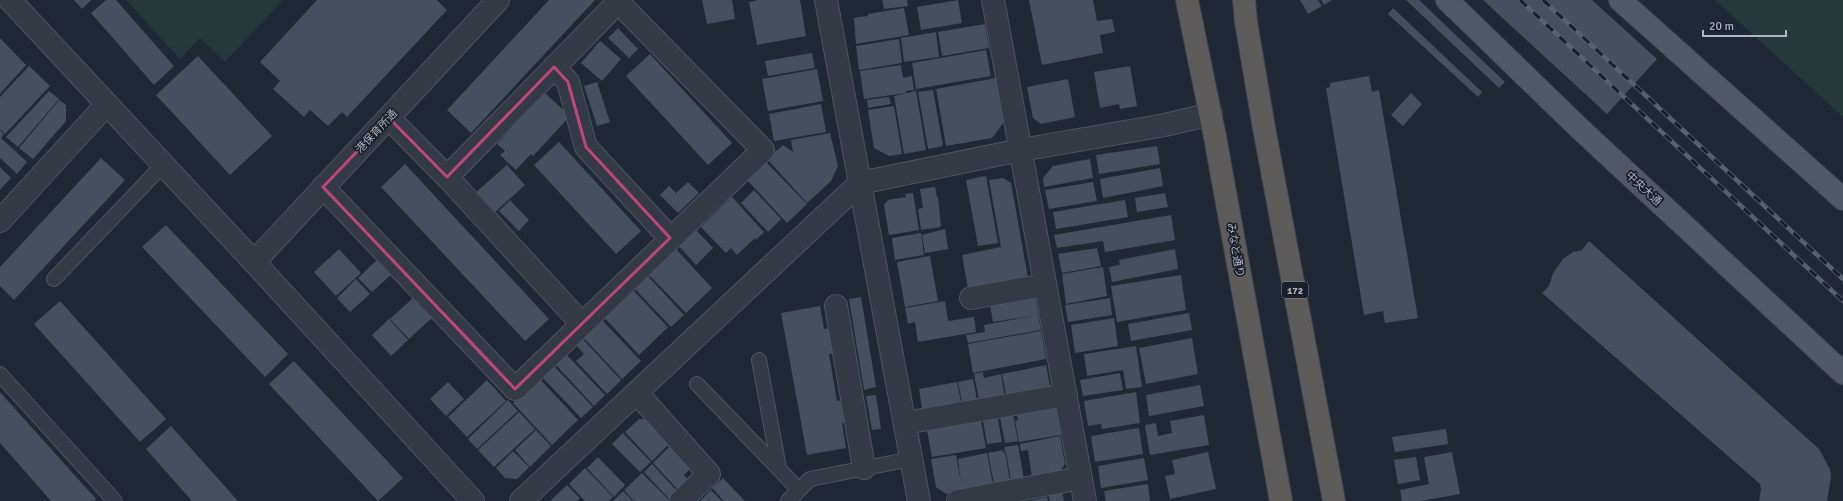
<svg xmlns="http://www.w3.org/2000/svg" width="1843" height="501" font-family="Signika,'Noto Sans JP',sans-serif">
<rect width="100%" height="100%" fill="#202833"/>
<path fill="#263839" d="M126,0h157l-58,62 -25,-24 -20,21z
M1715,0h128v117z"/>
<path fill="#464f5d" d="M74,0h17l-9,9z
M106,0h10l58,66 -20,19 -63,-72z
M317,0h120l10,10 -100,107 -5,-5 -14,14 -18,-16 -6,7 -31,-28 7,-8 -20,-19z
M549,0h46l-124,133 -24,-23z
M702,0h30l3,19 -28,5z
M758,0h42l6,36 -49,9 -8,-43z
M882,0h25l1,6 -24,3z
M958,0l4,23 -41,7 -4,-23z
M1029,0h64l4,21 15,-2 3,13 -15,3 3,18 -61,12z
M1300,0h18l4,6 -14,8z
M1321,0h11l-8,5z
M1406,0h13l86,82 -6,6z
M1483,0h109l65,59 -50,55z
M904,8l5,27 -53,9 -2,-26 14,-2v-2z
M1393,8l89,84 -4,5 -90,-83z
M985,24l4,24 -47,8 -4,-24z
M618,28l20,21 -9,9 -21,-20z
M936,32l3,25 -35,5 -3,-24z
M0,38l26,27 -26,29z
M899,39l3,24 -43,7 -3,-24z
M600,41l21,18 -19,22 -21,-18z
M986,50l5,26 -75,13 -4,-26z
M812,53l3,15 -47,8 -3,-15z
M650,54l82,89 -24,22 -82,-89z
M198,56l74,80 -42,39 -74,-80z
M901,65l2,13 9,-2 2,14 -8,1v2l-42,6 -4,-28z
M29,66l21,20 -45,48 -5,-5v-32z
M1130,66l7,40 -17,3 -1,-5 -19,4 -6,-36z
M817,69l6,32 -55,10 -6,-32z
M1369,76l3,16 7,-2 39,228 -33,5 -2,-12 -19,4 -38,-227 4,-1v-4z
M996,78l8,44 -12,16 -46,8 -10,-57z
M1068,79l7,38 -34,7 -8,-6 -6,-31z
M597,82l13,40 -13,4 -13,-40z
M933,90l10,56 -15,3 -10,-57z
M49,91l10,8 -41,48 -12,-10z
M916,91l10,59 -22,4 -10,-58z
M544,92l26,24 -37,40 -2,-2 -15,16 -16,-15 5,-4 -8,-7z
M1411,93l11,11 -19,22 -12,-11z
M889,97l2,7 -23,4 -1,-8z
M59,100l7,5v16l-33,38 -14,-11z
M821,104l5,28 -52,9 -5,-27z
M894,106l8,48 -13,2 -15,-8 -6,-38z
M0,130l4,4 -3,4 26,24 -10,12 -17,-16z
M830,133l8,33 -7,15 -24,22 -40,-44 16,-14 10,7 -2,-12z
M559,142l82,89 -25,23 -82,-89z
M1157,146l3,18 -61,10 -3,-19z
M101,158l24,22 -111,120 -14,-14v-19z
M1090,159l3,19 -49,9 -1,-9 10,-12z
M766,162l41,42 -20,19 -40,-43z
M405,164l144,155 -24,22 -144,-154z
M507,165l18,20 -32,29 -19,-20z
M0,167l11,11 -11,12z
M1160,168l3,18 -60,12 -3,-19z
M986,176l12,67 -20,3 -12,-66z
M1003,178l8,5 17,95 -60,11 -6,-34 39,-8 -12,-67z
M688,182l11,11 -21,20 -18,-18 9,-9 7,7z
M1093,182l4,19 -48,8 -4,-19z
M935,187l2,10h1l3,30 -20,3 -3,-21 5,-1 -3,-19z
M754,190l27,29 -13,13 -27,-29z
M913,193l6,37 -30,5 -5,-30 4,-5 18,-3 -1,-3z
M1165,193l3,14 -31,5 -2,-14z
M732,197l32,35 -8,8 -1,-2 -18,17 -6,-7 -5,5 -25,-26z
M510,200l19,20 -10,11 -20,-20z
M1125,200l3,17 -72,12 -3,-17z
M1171,215l4,25 -70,12 -2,-11 -46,7 -3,-13z
M166,225l122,129 -23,23 -123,-130z
M695,229l18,19 -17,17 -18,-20z
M945,229l3,20 -23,4 -3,-18z
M921,233l3,22 -29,5 -3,-22z
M1589,241l230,208 11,20 1,8 -4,24h-68l2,-12 -1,-5 -218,-191 7,-7 4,-13 10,-14 10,-7 9,-2z
M675,248l37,40 -26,25 -38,-39z
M1097,248l4,18 -39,7 -4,-19z
M339,249l22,24 -25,23 -22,-24z
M1175,249l3,20 -66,13 -3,-15 11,-2 -1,-5z
M930,256l8,45 -33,6 -8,-45z
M378,259l14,15 -20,18 -14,-14z
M1103,267l4,29 -41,8 -4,-30z
M1181,275l5,35 -69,12 -6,-36z
M648,276l36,39 -13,12 -36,-38z
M356,279l14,15 -20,18 -13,-14z
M631,288l37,39 -29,28 -37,-40z
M1035,296l3,19 -45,7 -3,-17z
M414,297l19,20 -24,22 -19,-20z
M861,297l15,90 -12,3 -15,-91z
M1110,298l2,17 -44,7 -3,-17z
M60,301l106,118 -26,23 -106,-118z
M945,301l3,20 26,-4 2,15 -58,10 -3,-20 -7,2 -3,-16z
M820,306l4,23 5,-1 4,25 -4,1 8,47 5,-1 4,23h-4l4,25 -39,7 -26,-142z
M1189,313l3,17 -61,11 -3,-17z
M1038,315l3,15 -73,13 -2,-8 19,-3 -1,-7z
M600,318l41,43 -19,18 -41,-44z
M1114,318l4,28 -43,7 -4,-28z
M389,319l19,21 -17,16 -19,-21z
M1041,331l5,28 -73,14 -5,-29z
M580,336l41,44 -14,14 -31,-33 8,-7 -11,-12z
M1192,338l6,36 -52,10 -7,-36z
M1136,346l6,41 -16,2 -3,-19 -36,6 -3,-22z
M566,354l39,41 -11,11 -39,-42z
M294,361l109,117 -25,23 -109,-117z
M552,364l41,43 -12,11 -40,-42z
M1046,365l5,27 -44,8 -5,-26z
M983,372l1,6 17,-4 4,26 -25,5 -6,-31z
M1120,373l3,17 -40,6 -3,-16z
M539,378l39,42 -26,25 -39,-42z
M973,379l5,26 -15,2 -5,-25z
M487,380l19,21 -39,36 -19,-20z
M448,382l16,17 -18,17 -16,-17z
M957,382l5,25 -39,7 -4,-25z
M1200,385l4,21 -55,10 -3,-21z
M0,392l96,107 -2,2h-43l-51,-58z
M1136,392l4,31 -38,6 -1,-5 -13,2 -4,-25z
M876,395l5,34 -9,1 -6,-34z
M508,400l10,11 -41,38 -9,-10z
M1055,401l6,34 -42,7 -4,-21 3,-1 -2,-8z
M1012,410l6,31 -13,2 -6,-31z
M519,412l16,17 -41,38 -16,-17z
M997,413l5,29 -15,2 -5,-29z
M1204,415l5,30 -59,10 -5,-30 11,-2 2,13 14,-3 -2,-12z
M980,416l6,32 -54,9 -6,-32z
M639,419h6l24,25 -17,17 -27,-29z
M171,426l67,75h-46l-46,-52z
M1139,428l4,26 -48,8 -4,-26z
M1446,429l2,15 -53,8 -3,-15z
M536,430l15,16 -21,21 -15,-17z
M623,433l28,29 -11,10 -28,-28z
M1060,436l5,28 -6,9 -27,5 -4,-28 -7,1 -1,-7z
M671,445l20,23 -7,7 5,6 -10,10 -26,-28z
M1018,445l6,34 -13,2 -5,-29h-1l-1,-5z
M1003,450v3l2,-1 5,30 -16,2 -6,-31z
M513,451l16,16 -12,12 -12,-1 -9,-10z
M1208,452l8,37 -46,10 -5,-23 10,-2 -3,-14z
M1452,452l8,42 -40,7h-18l-2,-11 29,-6 -5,-27z
M987,453l6,32 -30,5 -1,-1h-4v2l-12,3 -10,-7 -5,-28 25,-4 5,28 -3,-24z
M598,457l27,28 -11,12 -27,-29z
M1416,457l4,23 -22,4 -4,-24z
M1144,458l4,22 -47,8 -3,-22z
M652,464l26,28 -8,8 -26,-28z
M585,468l28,29 -4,4h-24l-16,-17z
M642,473l28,28h-36l-10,-11z
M723,478l22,23h-21l-12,-13z
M1148,484l2,17h-44l-2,-10z
M567,485l13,13 -3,3h-27z
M711,490l11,11h-22z
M623,491l10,10h-20z
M1062,492l2,9h-14l-1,-6z
M1047,497l1,4h-16v-1z"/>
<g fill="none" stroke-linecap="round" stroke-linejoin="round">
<defs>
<path id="service" d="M54,279l109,-114
M759,360l20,108
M0,374l115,127
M697,384l102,106
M788,501l22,-22 101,-20"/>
<path id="minor" d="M826,0l93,501
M993,0l92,501
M554,67l14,15 18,65 84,91
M389,118l58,59 135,147
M447,177l173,-177
M323,187l192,202 248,-239 -145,-148
M0,221l107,-117
M254,262l244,-262
M971,298l74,-13
M836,306l28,162
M637,393l72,81 -28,27
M905,423l161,-28
M521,501l339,-318 161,-33 144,-25 46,-11
M958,501l123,-23"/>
<path id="tertiary" d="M10,0l244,262 219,239"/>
<path id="primary" d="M1447,0l131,127 265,246
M1620,0l223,199"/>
<path id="trunk" d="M1187,0l28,137 66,364
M1244,0l2,22 18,106 70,373"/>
</defs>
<use href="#service" stroke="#4e555f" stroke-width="16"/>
<use href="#minor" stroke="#4e555f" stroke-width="24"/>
<use href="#tertiary" stroke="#4e555f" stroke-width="24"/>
<use href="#primary" stroke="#3d434e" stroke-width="24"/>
<use href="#trunk" stroke="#3e454f" stroke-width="24"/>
<use href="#service" stroke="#333a44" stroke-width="14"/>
<use href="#minor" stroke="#333a44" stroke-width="22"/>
<use href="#tertiary" stroke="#333a44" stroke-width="22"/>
<use href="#primary" stroke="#515964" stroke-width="22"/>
<use href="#trunk" stroke="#5e5c5a" stroke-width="22"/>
<defs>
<path id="rail" d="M1520,0l323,301
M1543,0l300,279"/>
</defs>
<use href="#rail" stroke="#57606d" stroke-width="4.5"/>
<use href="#rail" stroke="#191f29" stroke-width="3" stroke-dasharray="9" stroke-linecap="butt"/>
</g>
<path fill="none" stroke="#bc477a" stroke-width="3" stroke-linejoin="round" d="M554,67l14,15 18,65 84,91 -155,151 -192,-202 66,-69 58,59z"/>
<g text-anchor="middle" stroke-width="3.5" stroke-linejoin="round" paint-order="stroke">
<rect fill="#191f29" stroke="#818893" stroke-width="1" x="1282" y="282" width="26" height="16" rx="3"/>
<g font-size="10" font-weight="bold" fill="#adb5c1">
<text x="1295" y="294">172</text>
</g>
<g font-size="11" fill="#adb5c1" stroke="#191f29">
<text transform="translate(376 131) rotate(-47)" y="4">港保育所通</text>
<text transform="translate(1644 188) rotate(43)" y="4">中央大通</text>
<text transform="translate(1236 250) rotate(80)" y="4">みなと通り</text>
</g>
</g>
<path d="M1703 30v6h83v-6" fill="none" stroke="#adb5c1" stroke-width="2"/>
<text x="1709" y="30" font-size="12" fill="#adb5c1" stroke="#191f29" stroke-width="3" paint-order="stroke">20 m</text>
</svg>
